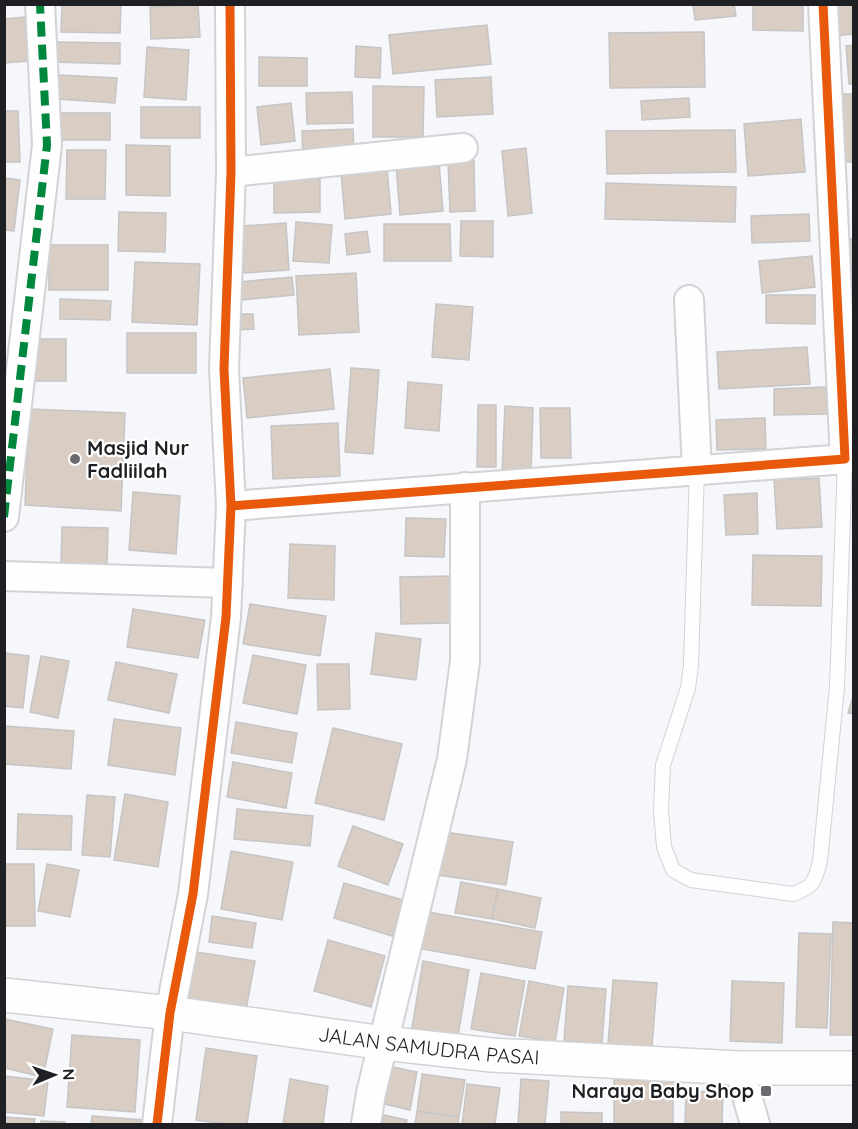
<svg xmlns="http://www.w3.org/2000/svg" width="858" height="1129" font-family="Quicksand,sans-serif">
<rect width="100%" height="100%" fill="#f5f7fb"/>
<path fill="#dacdc4" stroke="#c6c5c5" stroke-width="1.5" d="M62,4l59,1 -1,28 -59,-1z
M693,4h41l2,12 -41,4z
M753,4h50v27l-50,-1z
M830,4h24v30l-21,2z
M198,5l2,32 -49,2 -1,-32z
M25,17l3,44 -24,2v-44z
M487,25l4,39 -98,10 -4,-39z
M704,32l1,55 -95,1 -1,-55z
M53,42l67,1v21l-67,-2z
M854,45v39h-5l-3,-38z
M356,46l25,2 -1,30 -25,-1z
M147,47l42,3 -3,50 -42,-3z
M259,57l48,1v28h-48z
M59,75l58,3 -2,25 -57,-4z
M491,77l2,37 -56,3 -2,-37z
M373,86l51,1 -1,50h-50z
M352,92l1,31 -46,1 -1,-31z
M839,94h15v68h-17z
M689,98l1,19 -48,3 -1,-19z
M291,103l4,38 -34,4 -4,-38z
M141,107h59v31h-59z
M4,111h14l2,51h-16z
M58,113h52v27h-52z
M801,119l4,53 -57,4 -4,-52z
M353,129l1,25 -51,3 -1,-26z
M735,130l1,42 -129,2 -1,-43z
M126,145l44,1v50l-44,-1z
M526,148l6,65 -24,3 -6,-65z
M67,150h39l-1,49h-39z
M448,161h26l1,50 -25,1z
M439,162l4,49 -43,4 -4,-50z
M387,167l4,47 -46,5 -4,-47z
M4,178l16,2 -6,51 -10,-1z
M320,179v33l-46,1v-33z
M606,183l130,4 -1,35 -130,-3z
M119,212l47,1 -1,39 -47,-1z
M809,214l1,27 -58,2 -1,-27z
M461,221h32v36l-33,-1z
M296,222l36,3 -3,38 -36,-2z
M286,223l3,47 -45,3 -3,-47z
M384,224h66l1,37h-67z
M367,231l3,21 -23,3 -2,-21z
M843,239h11v75h-11z
M49,245h59v45h-59z
M812,256l3,31 -53,6 -3,-32z
M135,262l65,2 -3,61 -65,-3z
M356,273l3,59 -60,3 -3,-59z
M292,277l2,18 -53,5 -2,-18z
M766,295h49v29l-49,-1z
M60,299l51,2 -1,19 -50,-1z
M436,304l37,3 -4,53 -37,-3z
M237,314h16l1,15 -17,1z
M127,333h69v40h-69z
M36,339h30v42h-31z
M807,347l3,37 -91,5 -2,-37z
M351,368l28,2 -6,84 -28,-2z
M330,369l4,40 -87,9 -4,-40z
M408,382l34,3 -3,46 -34,-3z
M826,387l1,27 -53,1v-26z
M478,405h18v62h-19z
M505,406l28,2 -2,65 -29,-1z
M540,408h30l1,50h-30z
M29,409l96,4 -4,98 -96,-6z
M765,418l1,31 -49,1 -1,-30z
M338,423l2,53 -67,3 -2,-53z
M819,478l3,49 -45,2 -3,-49z
M133,492l47,4 -4,58 -47,-4z
M757,493l1,41 -32,1 -2,-40z
M406,518l40,1 -2,38 -39,-1z
M62,527l46,1 -1,38 -46,-1z
M290,544l45,2 -1,54 -46,-2z
M753,555l69,1 -1,50 -69,-1z
M451,576l1,47 -51,1 -1,-47z
M250,604l76,12 -6,40 -77,-12z
M133,609l72,11 -7,38 -71,-11z
M376,633l45,6 -5,41 -45,-6z
M4,653l25,3 -6,52 -19,-2z
M253,655l53,10 -9,49 -54,-11z
M41,656l28,5 -11,57 -28,-6z
M116,662l61,12 -8,39 -61,-13z
M317,664h32l1,45 -32,1z
M854,693v21l-6,-1z
M114,719l67,9 -6,47 -67,-10z
M236,722l61,11 -5,30 -61,-10z
M4,726l70,5 -3,38 -67,-5z
M333,728l69,16 -18,76 -69,-17z
M233,762l59,11 -6,35 -59,-11z
M125,794l43,8 -10,65 -44,-7z
M87,795l28,2 -5,60 -28,-2z
M237,809l76,7 -3,30 -76,-7z
M18,814l54,2 -1,34 -54,-1z
M353,826l50,18 -15,41 -50,-19z
M445,832l68,10 -7,43 -68,-10z
M231,851l62,11 -11,58 -61,-11z
M4,864h30l1,62h-31z
M47,864l32,6 -9,47 -32,-6z
M461,882l37,7 -6,30 -37,-6z
M344,883l59,17 -11,36 -58,-18z
M498,889l43,9 -6,30 -43,-9z
M428,912l114,20 -7,37 -113,-20z
M212,916l44,7 -4,25 -43,-6z
M833,922l21,1v112h-24z
M799,933l32,1 -4,94 -31,-1z
M328,940l57,16 -14,51 -57,-16z
M190,951l65,10 -9,49 -64,-11z
M423,961l46,9 -11,66 -46,-8z
M481,973l44,8 -10,55 -44,-7z
M613,980l44,3 -5,64 -44,-3z
M529,981l35,7 -9,54 -36,-6z
M732,981l52,2 -2,60 -52,-2z
M568,986l38,3 -4,55 -38,-3z
M5,1019l48,10 -10,48 -39,-9z
M72,1035l68,5 -5,72 -68,-5z
M206,1048l51,8 -10,68h-21l-30,-4z
M388,1066l29,6 -7,38 -30,-7z
M422,1074l43,6 -6,37 -42,-6z
M4,1076l44,5 -4,35 -40,-4z
M290,1079l38,7 -5,38h-40z
M521,1079l28,2 -4,43h-27z
M614,1080h59v44h-59z
M467,1084l33,4 -5,36h-33z
M686,1091l37,1 -1,32h-37z
M417,1111l42,6 -1,7h-43z
M561,1112l41,1v11h-41z
M384,1115l23,5 -1,4h-24z
M92,1116l53,4v4h-54z
M4,1117l31,2 -1,5h-30z
M41,1121l24,1 -1,2h-23z"/>
<g fill="none" stroke-linecap="round" stroke-linejoin="round">
<defs>
<path id="lane" d="M697,470l-6,195 -3,23 -25,77 -2,45 3,37 9,23 18,10 102,14c20,-7 22,-12 27,-33l17,-174 8,-228"/>
<path id="street" d="M231,172l232,-24
M689,300l8,170
M231,506l614,-47 -22,-455
M4,517l43,-372 -7,-141
M4,576l224,7
M739,1068l16,56
M157,1124l13,-111 23,-119 33,-277 5,-111 -7,-137 7,-197 -1,-168
M366,1124l5,-31 81,-334 13,-98v-174"/>
<g id="secondary">
<path id="s1" d="M4,995l166,18 214,30 108,12 247,13h115"/>
</g>
</defs>
<use href="#lane" stroke="#d1d3d6" stroke-width="16"/>
<use href="#street" stroke="#d1d3d6" stroke-width="32"/>
<use href="#secondary" stroke="#d1d3d6" stroke-width="36"/>
<use href="#lane" stroke="#fefefe" stroke-width="14"/>
<use href="#street" stroke="#fefefe" stroke-width="28"/>
<use href="#secondary" stroke="#fefefe" stroke-width="33"/>
<path stroke="#00873e" stroke-width="8" stroke-dasharray="15 8" stroke-linecap="butt" d="M4,517l43,-372 -7,-141"/>
<defs>
<path id="cycleway" d="M231,506l614,-47 -22,-455
M157,1124l13,-111 23,-119 33,-277 5,-111 -7,-137 7,-197 -1,-168"/>
</defs>
<use href="#cycleway" stroke="#fff" stroke-width="13"/>
<use href="#cycleway" stroke="#e8590c" stroke-width="9"/>
</g>
<g fill="#696b6f" stroke="#fff" stroke-width="2">
<circle cx="75" cy="459" r="6"/>
<rect x="760" y="1085" width="12" height="12" rx="3"/>
</g>
<g text-anchor="middle" stroke-width="4.5" stroke-linejoin="round" paint-order="stroke">
<g font-size="20" font-weight="bold" fill="#1e2024" stroke="#fff" text-anchor="start">
<text x="87" y="455">Masjid Nur<tspan x="87" dy="23">Fadliilah</tspan></text>
<text x="754" y="1098" text-anchor="end">Naraya Baby Shop</text>
</g>
<g font-size="20" fill="#1e2024" stroke="#fff">
<text dy="7" stroke="none"><textPath href="#s1" startOffset="428">JALAN SAMUDRA PASAI</textPath></text>
</g>
</g>
<rect width="858" height="1129" fill="none" stroke="#1e2024" stroke-width="12"/>
<g transform="translate(54 1075) rotate(88)" stroke="#ffffff" stroke-width="4.5" paint-order="stroke">
<path d="M0-4.5L10 22L0 15L-10 22Z" fill="#1e2024"/>
<text y="-9" font-size="16" font-weight="bold" text-anchor="middle" fill="#1e2024">N</text>
</g>
</svg>
